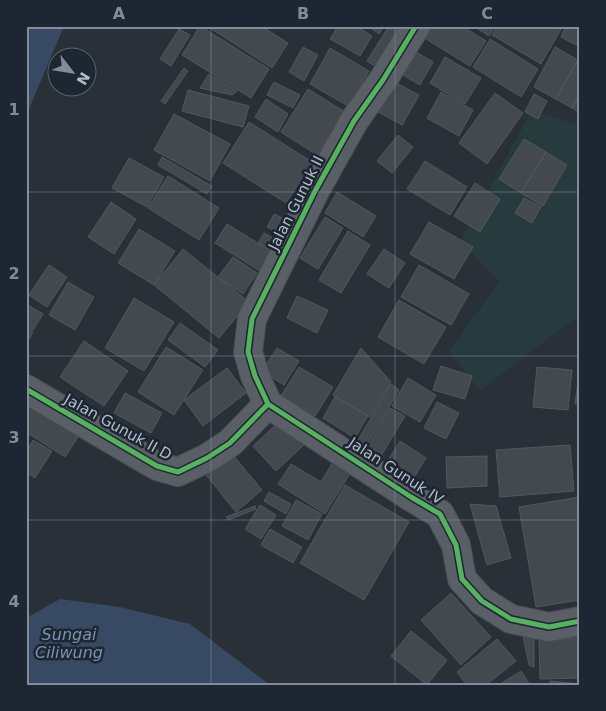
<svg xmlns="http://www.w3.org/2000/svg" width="606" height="711" font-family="'DejaVu Sans',sans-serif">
<rect width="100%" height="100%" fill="#2a3038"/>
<path fill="#273a3e" d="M532,110l48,16v189l-101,76 -30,-40 50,-69 -39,-40z"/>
<path fill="#384963" d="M26,26h38l-38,90z
M60,599l60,8 70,17 80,61h-244v-67z"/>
<path fill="#444950" stroke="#52575f" d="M200,26l69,43 -18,29 -69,-43z
M207,26h54l27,17 -16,25z
M338,26h18l16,10 -12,20 -30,-17z
M368,26h16l-5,8z
M389,26h14l-19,46 -17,-11z
M427,26h35l24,15 -16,25 -49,-30z
M474,26h20l1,1 -6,9z
M498,26h58l5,3 -20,35 -49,-29z
M566,26h14v21l-19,-10z
M179,29l11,6 -19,31 -11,-7z
M490,39l48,30 -17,28 -48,-30z
M303,47l15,8 -14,26 -15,-9z
M555,47l23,13 -22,39 -22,-12z
M330,48l39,23 -21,35 -38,-22z
M416,52l17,10 -13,23 -17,-10z
M445,57l36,21 -16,26 -35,-21z
M578,60l2,1v32l-8,15 -16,-9z
M184,68l4,3 -23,33 -4,-3z
M209,74l28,17 -5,4 -32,-7z
M387,78l32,17 -17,30 -31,-17z
M274,82l26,13 -7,13 -26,-13z
M308,89l37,23 -28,43 -36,-23z
M188,90l61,16 -6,21 -61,-16z
M441,92l32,18 -14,26 -32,-18z
M495,93l28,20 -36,51 -28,-21z
M580,93v19l-8,-4z
M534,94l13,7 -9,18 -13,-7z
M266,99l22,15 -10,18 -23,-15z
M174,114l56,30 -20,37 -56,-31z
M249,122l63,40 -26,41 -63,-40z
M398,135l15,12 -21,26 -15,-12z
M524,139l22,13 -25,41 -22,-14z
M546,152l21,13 -24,41 -22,-13z
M162,157l50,29 -5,8 -49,-29z
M129,158l35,19 -17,30 -35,-19z
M425,161l42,26 -17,28 -43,-26z
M168,176l51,32 -20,32 -51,-32z
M475,183l25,16 -20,33 -26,-16z
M337,192l39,24 -13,21 -38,-24z
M524,198l17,9 -9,16 -17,-10z
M111,202l25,17 -22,35 -26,-17z
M274,214l21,10 -7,14 -21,-11z
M325,217l18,11 -25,41 -18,-11z
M429,222l44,25 -19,32 -44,-25z
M227,224l45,28 -12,19 -45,-28z
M139,229l36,22 -21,34 -36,-22z
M348,231l22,14 -29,48 -22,-13z
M264,233l21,12 -5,10 -22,-12z
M183,249l66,53 -30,36 -65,-53z
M384,249l21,14 -16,25 -22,-14z
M233,257l24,16 -14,21 -25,-17z
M49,265l18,12 -20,30 -18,-12z
M419,265l50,29 -18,31 -50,-28z
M68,282l26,15 -19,33 -26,-15z
M297,296l31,14 -11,23 -30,-15z
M134,298l40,24 -30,49 -39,-23z
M399,300l47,27 -22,37 -46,-27z
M26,304l17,10 -10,16 -7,-4z
M180,323l38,27 -13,17 -37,-27z
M26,328l7,4 -7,12z
M84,341l44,30 -24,35 -44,-29z
M166,347l37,23 -29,45 -36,-23z
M277,348l22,13 -15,24 -22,-14z
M361,348l30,34 -21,35 -37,-22z
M441,366l31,10 -7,23 -32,-9z
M299,367l34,20 -18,29 -34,-20z
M537,367l35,3 -4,40 -35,-3z
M580,367v37h-5z
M227,368l19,25 -43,33 -19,-26z
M408,378l28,17 -16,27 -28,-16z
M391,384l8,6 -32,55 -9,-5z
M125,393l37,20 -11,20 -37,-20z
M335,397l33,19 -13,22 -32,-20z
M30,401l50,33 -15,23 -39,-25v-25z
M437,402l22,11 -13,26 -22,-11z
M390,408l15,8 -27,45 -14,-7z
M281,420l23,25 -28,26 -23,-25z
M33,440l19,11 -17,27 -9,-6v-20z
M400,441l26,17 -13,21 -26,-17z
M570,445l4,46 -74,6 -4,-47z
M228,449l34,41 -26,22 -33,-41z
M487,456v30l-40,2 -1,-31z
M335,459l17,11 -27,44 -47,-30 13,-20 30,18z
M345,485l64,37 -45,78 -64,-37z
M269,492l22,12 -5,10 -22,-13z
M580,497v103l-44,7 -17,-100z
M296,500l26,14 -14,26 -26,-14z
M470,504l26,2 15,52 -24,7z
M260,505l16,10 -15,24 -16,-10z
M255,506l1,3 -28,11 -2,-3z
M270,529l32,18 -9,16 -32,-18z
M451,593l40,44 -30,28 -40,-45z
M521,626h13v41l-5,-2z
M411,631l36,29 -20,25 -36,-29z
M580,638v40l-40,1 -1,-40z
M497,639l19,22 -30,24h-19l-10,-13z
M521,671l9,14h-31z
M550,681l30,3v1h-30z"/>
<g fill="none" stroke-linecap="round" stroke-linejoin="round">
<defs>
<path id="minor" d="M26,389l131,77 21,6 29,-14 23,-15 38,-39
M268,404l-13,-28 -7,-24 4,-33 63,-128 39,-70 29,-41 33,-54
M268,404l143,93 29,17 16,31 6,34 20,22 29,18 38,8 31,-6"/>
</defs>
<use href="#minor" stroke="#484c53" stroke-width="30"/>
<use href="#minor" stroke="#5a5e66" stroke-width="28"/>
<defs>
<path id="cycleway" d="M26,389l131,77 21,6 29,-14 23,-15 38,-39
M268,404l-13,-28 -7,-24 4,-33 63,-128 39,-70 29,-41 33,-54
M268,404l143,93 29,17 16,31 6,34 20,22 29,18 38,8 31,-6"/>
</defs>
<use href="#cycleway" stroke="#1d2633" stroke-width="8"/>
<use href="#cycleway" stroke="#56b35d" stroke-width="5"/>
</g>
<path fill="none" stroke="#848b96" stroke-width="1" stroke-opacity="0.55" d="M211,26v659M395,26v659M26,192h554M26,356h554M26,520h554"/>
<g text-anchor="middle" stroke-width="5" stroke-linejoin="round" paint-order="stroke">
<g font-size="15" fill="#b4bcc9" stroke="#1d2633">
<text transform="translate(296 203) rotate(-63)" y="5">Jalan Gunuk II</text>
<text transform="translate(118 427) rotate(29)" y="5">Jalan Gunuk II D</text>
<text transform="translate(396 471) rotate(33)" y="5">Jalan Gunuk IV</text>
</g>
<g font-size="16" font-style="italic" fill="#7c92b1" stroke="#1d2633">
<text x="69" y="640">Sungai<tspan x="69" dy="18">Ciliwung</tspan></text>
</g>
</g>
<rect width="606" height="711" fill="none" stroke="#1d2633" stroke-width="55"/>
<g transform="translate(72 72) rotate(121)"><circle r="24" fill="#1d2633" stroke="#59626f"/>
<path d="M0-4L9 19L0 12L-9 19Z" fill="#848b96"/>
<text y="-8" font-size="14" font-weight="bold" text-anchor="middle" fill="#b4bcc9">N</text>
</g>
<rect x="28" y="28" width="550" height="656" fill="none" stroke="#848b96" stroke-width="2"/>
<g font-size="16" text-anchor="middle" font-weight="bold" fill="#848b96">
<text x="119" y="19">A</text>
<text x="303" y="19">B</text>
<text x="487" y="19">C</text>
<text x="14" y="115">1</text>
<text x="14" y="279">2</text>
<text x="14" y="443">3</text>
<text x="14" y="607">4</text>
</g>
</svg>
